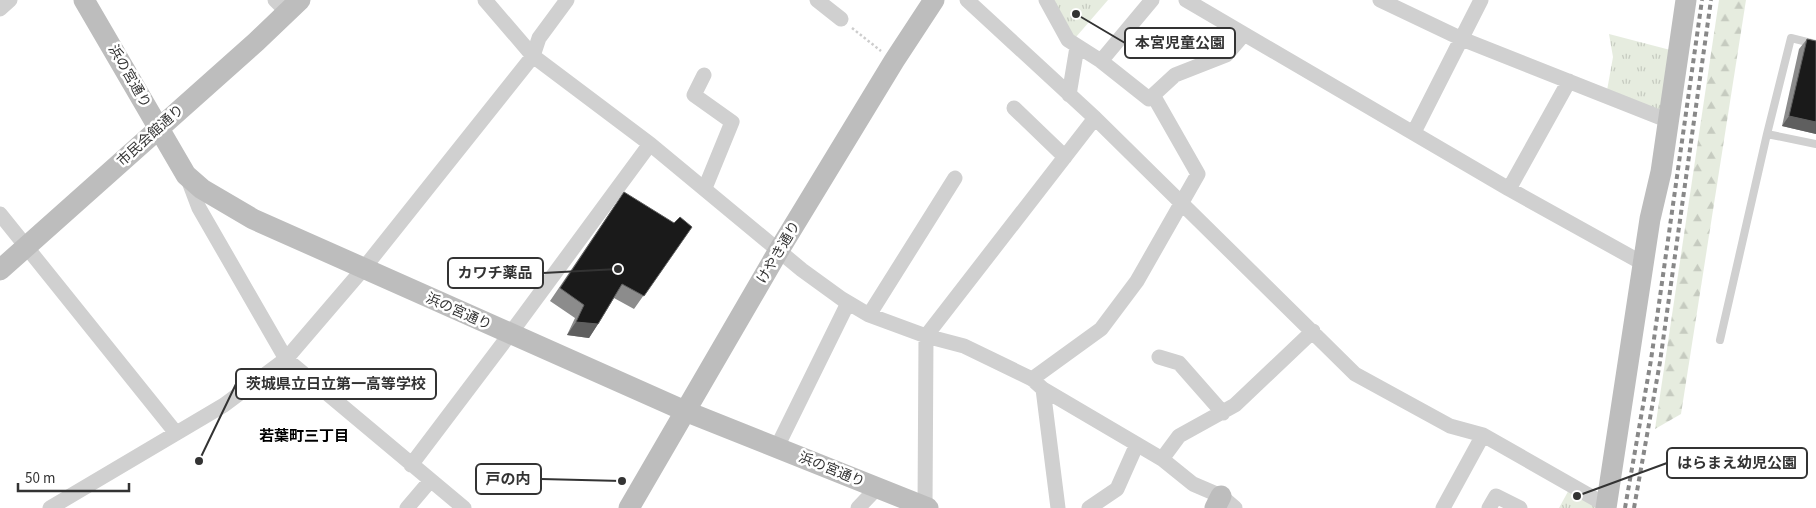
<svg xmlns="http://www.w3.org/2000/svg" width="1816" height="508" font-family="'Source Sans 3','Noto Sans JP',sans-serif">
<defs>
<pattern id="grass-tufts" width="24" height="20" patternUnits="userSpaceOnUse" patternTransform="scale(1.25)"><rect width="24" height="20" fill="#e6ecdf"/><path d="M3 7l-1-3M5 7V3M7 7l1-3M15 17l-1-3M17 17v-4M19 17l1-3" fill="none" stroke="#c6cbc0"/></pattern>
<pattern id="forest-firs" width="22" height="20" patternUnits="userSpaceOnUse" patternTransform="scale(1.25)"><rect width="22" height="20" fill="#e6ecdf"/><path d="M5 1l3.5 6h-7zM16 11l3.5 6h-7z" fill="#c6cbc0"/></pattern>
</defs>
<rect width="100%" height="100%" fill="#fff"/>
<path fill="url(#grass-tufts)" d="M1049,0h59l-32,37 -11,-8z
M1609,34l69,18 -9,69 -63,-25 7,-39z
M1571,486l35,22h-47z"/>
<path fill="url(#forest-firs)" d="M1719,0h27l-65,414 -26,15z"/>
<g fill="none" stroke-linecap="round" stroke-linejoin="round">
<path stroke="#cdcdcd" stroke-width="2.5" stroke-dasharray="2.5 2.5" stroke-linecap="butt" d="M852,28l29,23"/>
<path stroke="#d0d0d0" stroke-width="8" d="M1816,44l-25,-6 -24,96 49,10
M1720,340l47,-206"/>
<path stroke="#d0d0d0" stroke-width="15" d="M275,0l13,13
M485,0l48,56 117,88 152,126 40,29 27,16 57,21 38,10 68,33 11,10 119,70 31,25 28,12 14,12
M817,0l24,19
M967,0l128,118 260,256 95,52 33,9 123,70
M1046,0l22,40 33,21 51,-61
M1186,0l323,189 135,75
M1380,0l82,39 207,82
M0,9l10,-9
M1101,61l48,38 26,-24 51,-20 18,-21
M704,75l-10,20 38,27 -27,66
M1069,95l8,-48
M1014,108l51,49
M1414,132l67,-132
M188,179l11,29 87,151 178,149
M1509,189l60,-108
M0,214l176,219
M869,315l86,-137
M1159,357l20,6 44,50
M1032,379l69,-50 36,-48 61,-107 -45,-79
M1043,389l15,119
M777,447l71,-144
M1162,459l17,-23 56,-31 78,-74
M411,465l99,-131 140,-190
M50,508l174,-103 62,-46 78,-91 169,-212 6,-18 28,-38
M407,508l23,-27
M858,508l19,-20
M925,508l1,-172 169,-218
M1089,508l28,-19 20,-45
M1443,508l40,-73
M1489,508l7,-12 24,12"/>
<path stroke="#bdbdbd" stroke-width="21" d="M84,0l102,175 16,14 51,30 432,192 243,97
M0,270l256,-228 44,-42
M629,508l150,-258 115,-189 40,-61
M1215,508l6,-12
M1606,508l44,-289 11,-47 25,-172"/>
<path stroke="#888" stroke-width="4" stroke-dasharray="5 4" stroke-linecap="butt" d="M1625,508l26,-148 51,-360
M1634,508l26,-146 51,-362"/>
</g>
<path fill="#8c8c8c" d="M1807,39l9,95 -34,-8 17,-77z
M615,205l59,18 18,4 -58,82 -20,-11 -16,26 -9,14 -22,-3 8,-17 -25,-17z"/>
<path fill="#5f5f5f" d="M1789,116l27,6v12l-34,-8z
M576,322l22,2 -9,14 -22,-3z"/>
<path fill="#1a1a1a" stroke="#5f5f5f" d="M1807,39l9,2v81l-27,-6z
M624,192l50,31 6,-6 12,10 -48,69 -22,-12 -24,40 -22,-2 8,-17 -24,-17z"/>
<g text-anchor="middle" stroke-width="5" stroke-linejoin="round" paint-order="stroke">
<g font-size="14" fill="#333" stroke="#fff">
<text transform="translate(130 76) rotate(60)" y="5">浜の宮通り</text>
<text transform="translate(150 135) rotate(-42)" y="5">市民会館通り</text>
<text transform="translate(778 252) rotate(-59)" y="5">けやき通り</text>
<text transform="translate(459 311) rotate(24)" y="5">浜の宮通り</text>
<text transform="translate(832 469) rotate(22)" y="5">浜の宮通り</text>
</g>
<g font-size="15" font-weight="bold" fill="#000" stroke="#fff">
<text x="304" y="441">若葉町三丁目</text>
</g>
</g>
<path fill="none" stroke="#333" stroke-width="2" d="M1076 14L1125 43M618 269L543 273M199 461L236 384M1577 496L1667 463M622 481L541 479"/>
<g fill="#333" stroke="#fff" stroke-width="2">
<circle cx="1076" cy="14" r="5"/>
<circle cx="618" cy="269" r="5"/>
<circle cx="199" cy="461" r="5"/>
<circle cx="1577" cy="496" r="5"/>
<circle cx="622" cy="481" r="5"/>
</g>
<g fill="#fff" stroke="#333" stroke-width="2">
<rect x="1125" y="28" width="110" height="30" rx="5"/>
<rect x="448" y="258" width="95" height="30" rx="5"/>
<rect x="236" y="369" width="200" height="30" rx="5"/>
<rect x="1667" y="448" width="140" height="30" rx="5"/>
<rect x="476" y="464" width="65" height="30" rx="5"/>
</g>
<g font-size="15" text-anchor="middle" font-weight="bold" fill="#333">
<text x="1180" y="48">本宮児童公園</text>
<text x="495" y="278">カワチ薬品</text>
<text x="336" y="389">茨城県立日立第一高等学校</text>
<text x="1737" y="468">はらまえ幼児公園</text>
<text x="508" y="484">戸の内</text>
</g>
<path d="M18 483v8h111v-8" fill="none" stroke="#333333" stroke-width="2.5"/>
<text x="25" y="483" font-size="15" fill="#333333" stroke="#ffffff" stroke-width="4" paint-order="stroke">50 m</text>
</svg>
